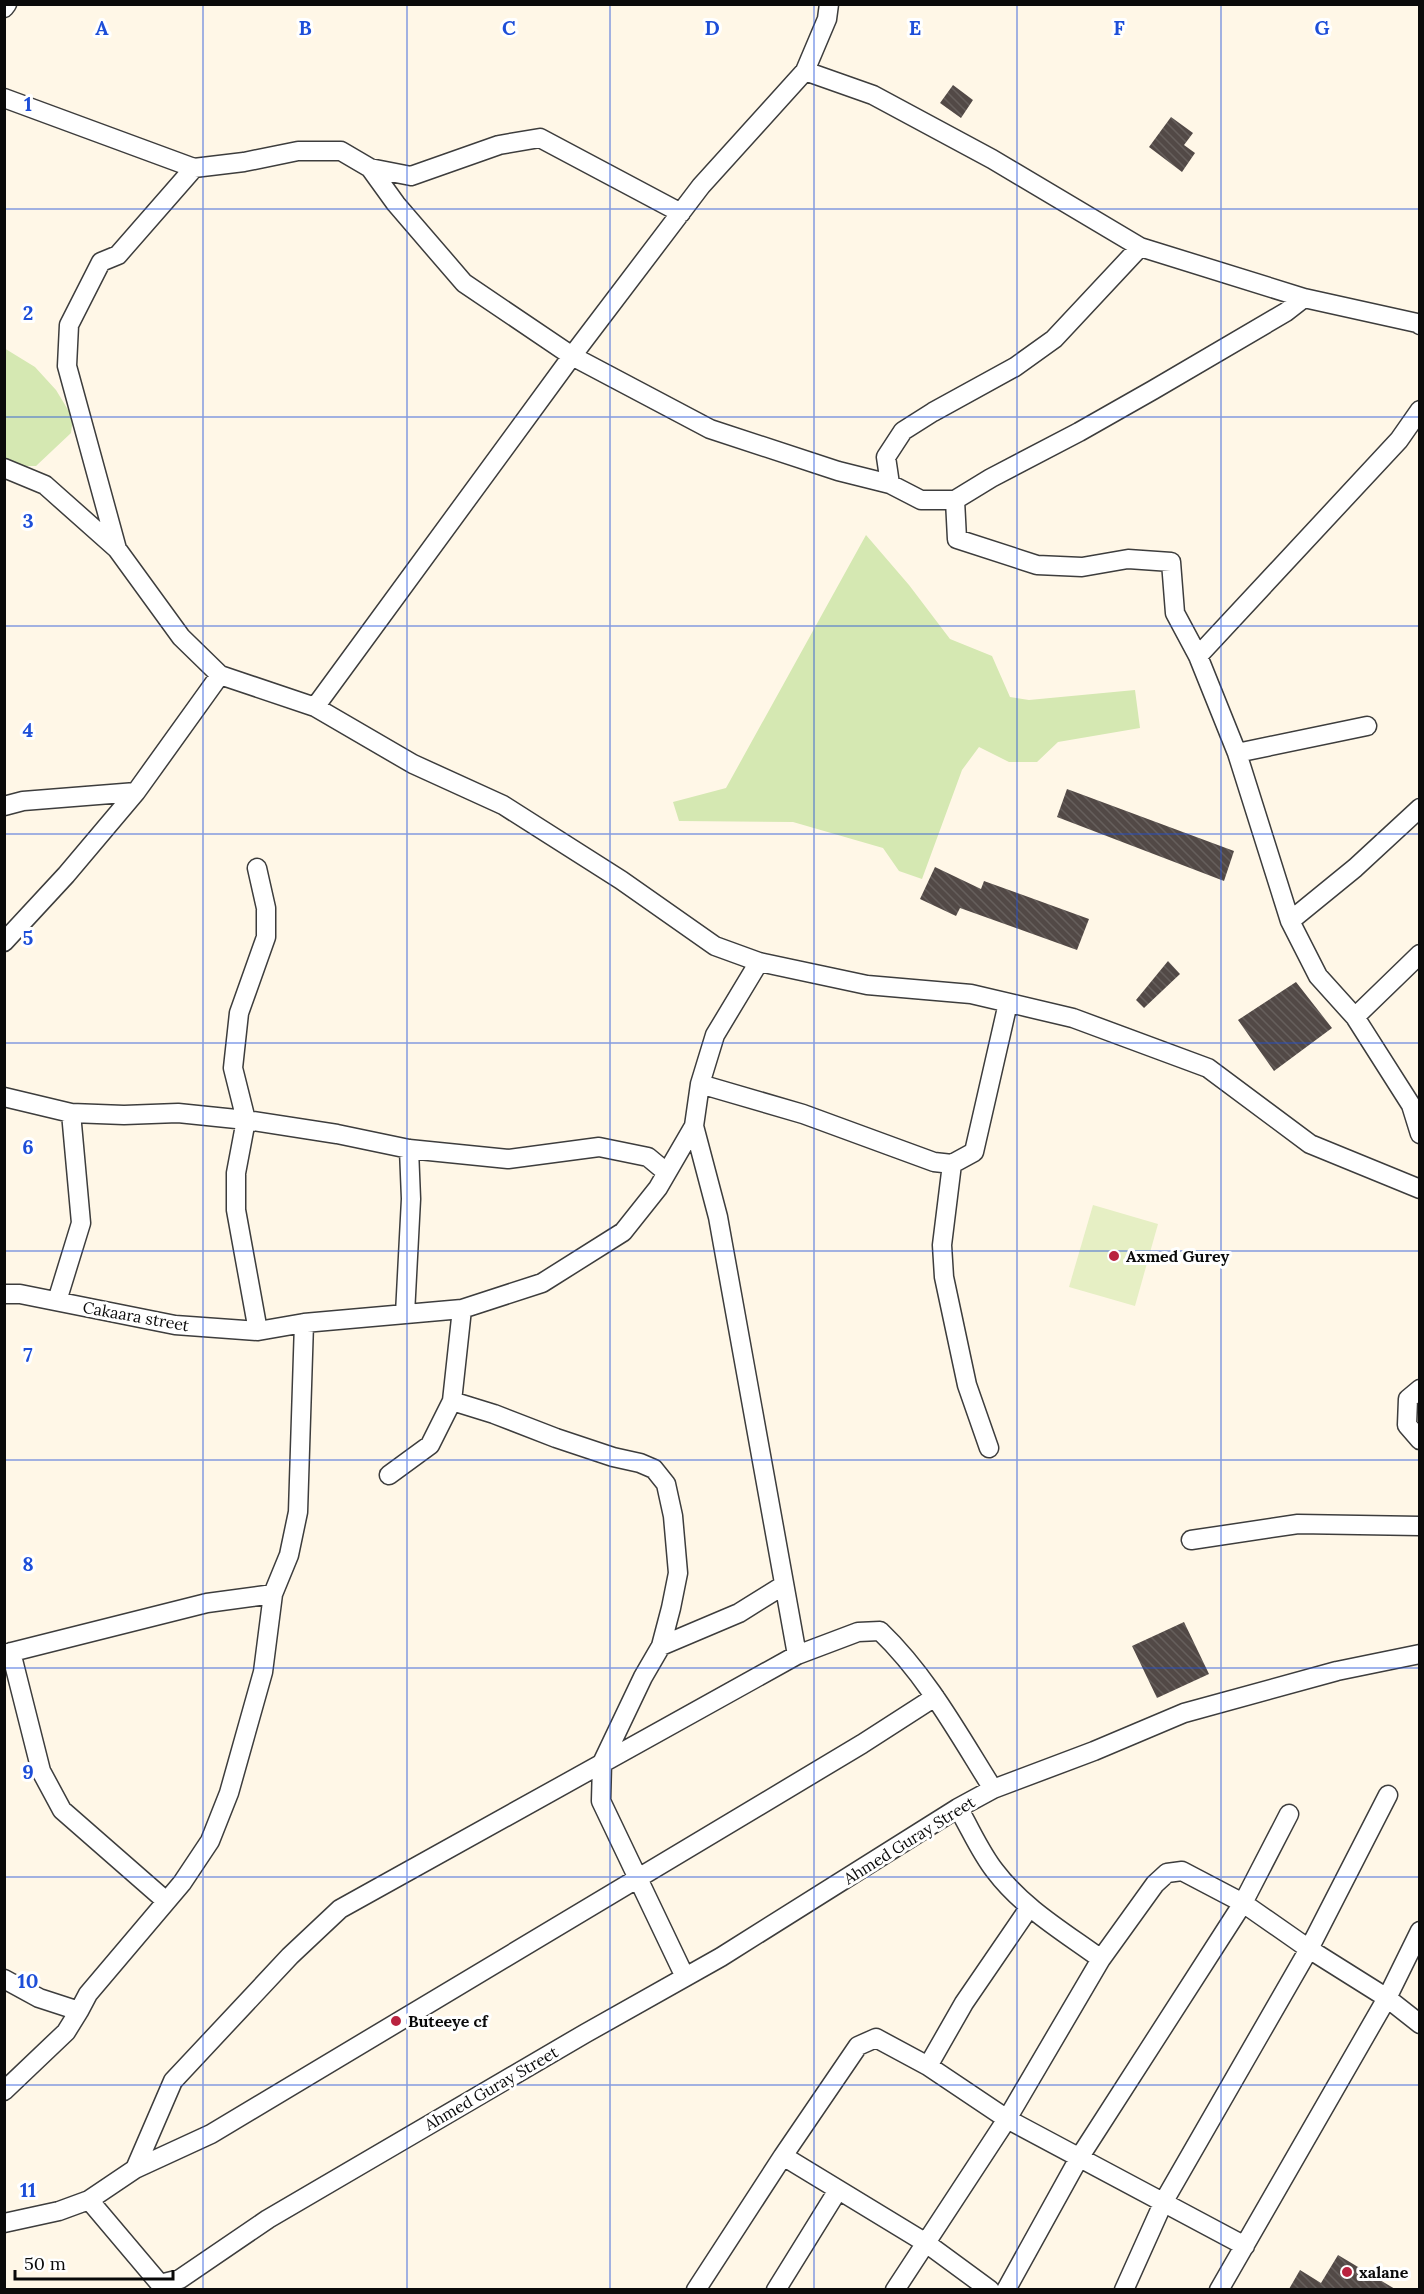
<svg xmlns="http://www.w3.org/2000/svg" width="1424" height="2294" font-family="Lora,serif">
<defs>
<pattern id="building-back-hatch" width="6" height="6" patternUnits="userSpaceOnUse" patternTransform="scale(1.5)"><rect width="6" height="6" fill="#524946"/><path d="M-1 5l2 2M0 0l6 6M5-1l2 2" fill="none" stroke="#665f5c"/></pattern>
</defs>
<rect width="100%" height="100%" fill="#fff7e7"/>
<path fill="#d5e8b2" d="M4,348l31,19 21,23 17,28 -2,15 -35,33h-17l-14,-7z
M866,535l43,50 41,54 42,17 18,41 19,3 106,-10 5,38 -82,14 -21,20h-28l-30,-15 -17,23 -40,109 -23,-8 -16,-23 -90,-26 -114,-1 -6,-19 53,-14z"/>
<path fill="#e6efc4" d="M1093,1205l65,19 -23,82 -66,-19z"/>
<path fill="url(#building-back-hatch)" d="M953,85l20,15 -12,18 -21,-15z
M1171,117l22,16 -9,12 11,8 -13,19 -33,-25z
M1067,789l167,62 -10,30 -167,-64z
M935,867l46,22 3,-8 105,38 -12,31 -117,-42 -4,8 -36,-17z
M1168,961l12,13 -36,34 -8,-8z
M1296,982l36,46 -58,43 -36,-51z
M1184,1622l25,52 -52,24 -25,-52z
M1338,2255l57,34h-106l11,-19 21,13z"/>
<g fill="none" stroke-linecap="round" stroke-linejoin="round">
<defs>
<path id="minor" d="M4,8l3,-4
M805,71l68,24 119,64 148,88 164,51 113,25 3,2
M4,98l190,70 50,-6 54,-11h43l29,17 26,36 68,79 108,73 138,73 128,42 52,13 31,16h34l36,-22 88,-46 74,-42 133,-78 18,-14
M370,168l41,8 88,-31 41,-7 141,75
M4,468l41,17 72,64 64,88 39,38 95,32 98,57 90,41 118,75 94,66 44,16 108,23 104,9 102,24 135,50 102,76 110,45
M890,484l-4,-27 17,-26 30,-19 82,-45 39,-28 86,-92
M955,500l2,39 80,26 45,2 46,-8 43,3 4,51 23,43 39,97 53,168 28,55 37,41 56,88 9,29
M117,549l-50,-183 2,-41 32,-63 17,-7 76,-87
M1198,656l201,-216 21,-30
M315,707l257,-351 129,-170 104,-115 22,-52 2,-15
M1237,753l130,-27
M4,806l19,-5 113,-9
M257,868l9,40v29l-27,76 -6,55 13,52 -10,53v37l22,121
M1290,921l65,-53 65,-60
M4,942l62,-67 70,-83 84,-117
M759,962l-44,73 -15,49 -6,42 24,91 79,438
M1355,1017l65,-63
M700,1084l103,30 131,48 18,2 22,-12 34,-149
M4,1097l67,16 53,2 54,-2 68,7 91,14 72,15 99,10 91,-12 49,10 18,15
M952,1164l-10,81 2,32 23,108 22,63
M4,1294h16l155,31 83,6 46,-8 158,-14 80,-26 81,-51 35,-44 36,-62
M57,1301l24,-78 -10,-110
M405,1314l6,-115 -2,-50
M1420,1389l-12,10 -1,26 13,15
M452,1401l42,13 62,24 57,19 27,6 14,6 12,15 7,32 5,57 -7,35 -10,38 -18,31 -41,86 -1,38 84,176
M389,1475l41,-30 22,-44 10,-92
M1191,1540l107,-16 122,2
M661,1646l78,-33 45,-28
M11,1652l30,119 21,39 104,91
M4,1654l203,-51 66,-9
M958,1808c12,20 22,44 37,63 28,37 69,61 106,88
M4,1979l35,19 40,13 9,-17 94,-111 28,-42 19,-48 34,-121 10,-78 16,-39 9,-43 6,-189
M928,2066l36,-63 65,-95
M4,2091l62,-59 13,-21
M783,2156l143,87 64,47
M135,2169l38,-88 117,-125 50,-47 457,-254 61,-23 22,-1c47,45 79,104 113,158
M89,2200l46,-31 76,-35 651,-390 73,-47
M4,2223l55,-12 30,-11 71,84 20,-5 88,-60 318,-186 135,-76 237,-149 35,-19 101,-38 90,-38 153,-42 83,-17
M696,2290l87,-134 75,-110 18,-8 52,28 79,53 238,127
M776,2290l62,-100
M895,2290l112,-171 94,-160 54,-75 12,-11 15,-2 61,32 66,46 78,49 33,26
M1006,2290l73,-132 164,-255 46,-89
M1124,2290l40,-89 145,-252 79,-154
M1219,2290l168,-292 33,-67"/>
</defs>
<use href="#minor" stroke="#3d3d3d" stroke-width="21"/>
<use href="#minor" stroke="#fff" stroke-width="18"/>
</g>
<path fill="none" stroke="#1d4ed8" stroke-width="1.5" stroke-opacity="0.55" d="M203,4v2286M407,4v2286M610,4v2286M814,4v2286M1017,4v2286M1221,4v2286M4,209h1416M4,417h1416M4,626h1416M4,834h1416M4,1043h1416M4,1251h1416M4,1460h1416M4,1668h1416M4,1877h1416M4,2085h1416"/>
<g fill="#b9233f" stroke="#fff" stroke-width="2">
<circle cx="1114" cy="1256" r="6"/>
<circle cx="396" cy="2021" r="6"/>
<circle cx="1347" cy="2272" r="6"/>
</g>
<g text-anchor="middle" stroke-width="6" stroke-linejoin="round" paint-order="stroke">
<g font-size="16" font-weight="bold" fill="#0a0a0a" stroke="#fff" text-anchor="start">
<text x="1126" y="1262">Axmed Gurey</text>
<text x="408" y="2027">Buteeye cf</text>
<text x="1359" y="2278">xalane</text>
</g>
<g font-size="16" fill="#0a0a0a" stroke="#fff">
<text transform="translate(136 1316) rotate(10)" y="6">Cakaara street</text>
<text transform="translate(909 1840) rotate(-32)" y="6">Ahmed Guray Street</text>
<text transform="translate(491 2088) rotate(-30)" y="6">Ahmed Guray Street</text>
</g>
</g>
<g font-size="20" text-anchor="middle" font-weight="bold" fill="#1d4ed8" stroke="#fff" stroke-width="6" stroke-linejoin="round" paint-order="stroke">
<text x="102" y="35">A</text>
<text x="305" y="35">B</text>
<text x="509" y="35">C</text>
<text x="712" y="35">D</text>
<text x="915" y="35">E</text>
<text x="1119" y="35">F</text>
<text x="1322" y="35">G</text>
<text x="28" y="111">1</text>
<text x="28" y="320">2</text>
<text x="28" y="528">3</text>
<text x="28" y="737">4</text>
<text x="28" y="945">5</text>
<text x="28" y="1154">6</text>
<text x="28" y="1362">7</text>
<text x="28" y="1571">8</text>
<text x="28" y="1779">9</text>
<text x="28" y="1988">10</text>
<text x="28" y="2197">11</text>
</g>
<rect width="1424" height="2294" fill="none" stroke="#0a0a0a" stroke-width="12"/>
<path d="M15 2270v9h158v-9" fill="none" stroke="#0a0a0a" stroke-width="3"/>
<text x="24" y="2270" font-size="18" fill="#0a0a0a" stroke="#ffffff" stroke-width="4.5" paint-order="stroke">50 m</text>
</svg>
